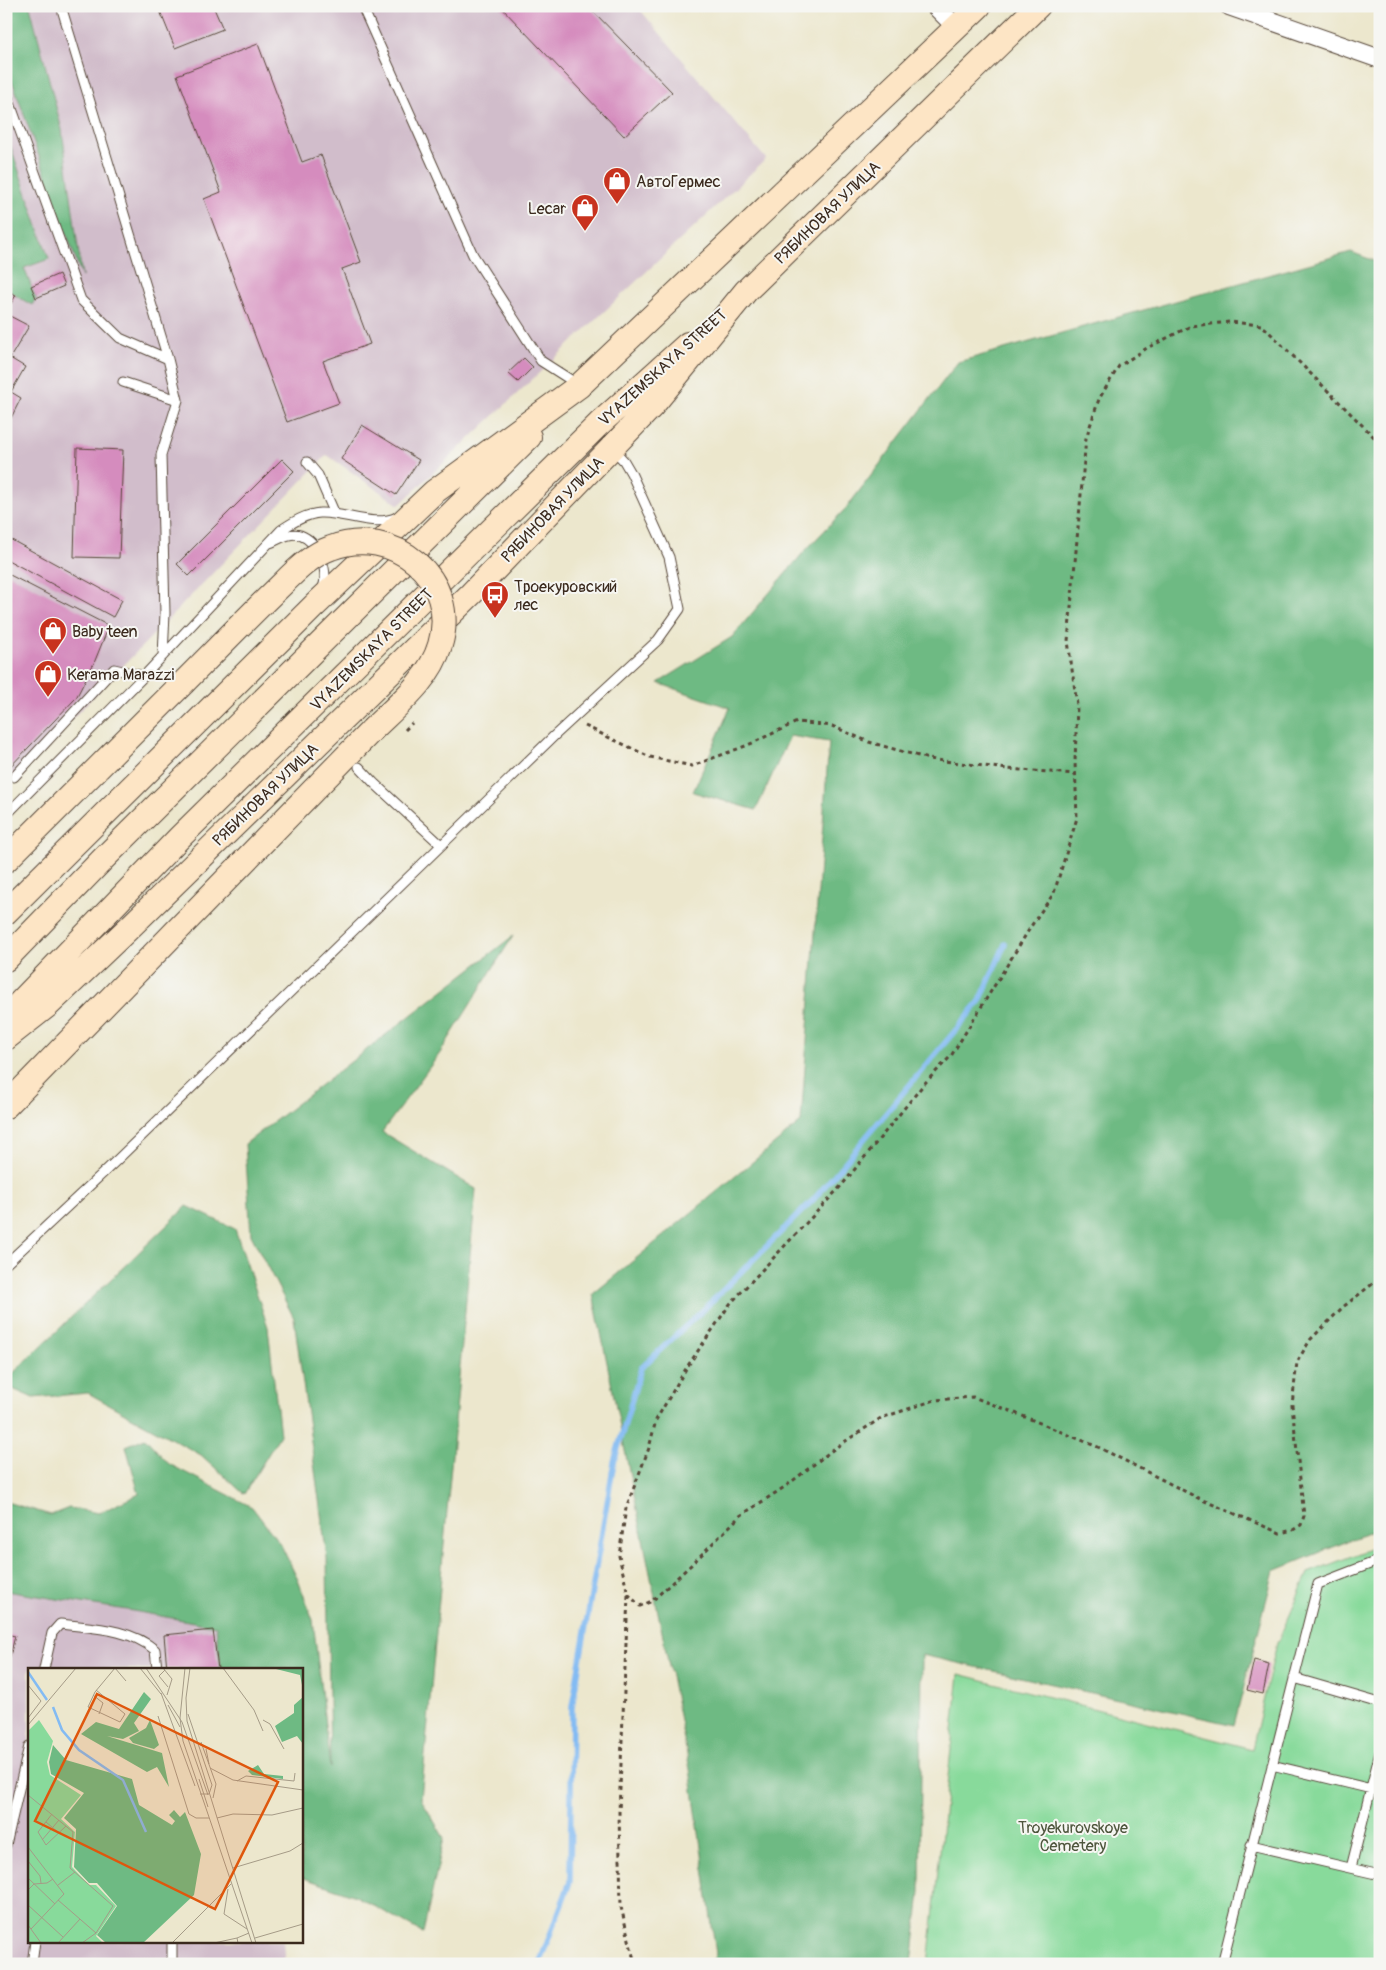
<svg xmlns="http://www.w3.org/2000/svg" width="1386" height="1970" font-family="Pangolin,sans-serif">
<rect width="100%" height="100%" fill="#f6f6f2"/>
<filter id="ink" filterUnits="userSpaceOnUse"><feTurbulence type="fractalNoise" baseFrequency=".02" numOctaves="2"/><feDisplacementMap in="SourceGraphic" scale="10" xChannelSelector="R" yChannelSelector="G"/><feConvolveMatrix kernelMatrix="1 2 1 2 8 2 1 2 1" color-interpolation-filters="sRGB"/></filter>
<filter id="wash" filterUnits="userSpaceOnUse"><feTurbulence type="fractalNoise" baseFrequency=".0096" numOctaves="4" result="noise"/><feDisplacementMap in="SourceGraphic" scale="20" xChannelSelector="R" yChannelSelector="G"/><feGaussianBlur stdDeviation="1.12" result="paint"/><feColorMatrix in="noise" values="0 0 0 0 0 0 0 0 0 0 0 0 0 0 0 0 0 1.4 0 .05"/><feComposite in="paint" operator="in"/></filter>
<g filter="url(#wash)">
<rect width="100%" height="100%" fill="#ece7cd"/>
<path fill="#d1bdcb" d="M6,6h631l129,153 -367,346 -72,-50 -321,332z
M6,1560l225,53 10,56h-212v272h254l2,23h-279z"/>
<path fill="#88da9b" stroke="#62825c" d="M1380,1545v419h-452l31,-290 293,75 25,-106 31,-70z"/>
<path fill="#6eba83" stroke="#547250" d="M6,6h24l32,124 20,147 -76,-213z
M6,133l43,126 -25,9 12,30 -4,7 -26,-15z
M1351,252l29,11v1265l-106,43 -40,154 -312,-70 -2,237 -8,72h-201l5,-10 -26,-185 -97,-475 208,-172 28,-380 -39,-6 -34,74 -63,-18 37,-84 -72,-25 74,-46 71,-84 44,-46 111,-145z
M513,936l-73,117 -58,79 94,57 -55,610 23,39 -21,95 -67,-37 -55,-19v-208h-80l-5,-43 -83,-15 -127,-20v-89l45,13 18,-7 30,5 40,-19 -13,-48 19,-8 24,26 83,43 29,38 17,35 15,40 17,148 -3,-210 -33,-240 -43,-83 -6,-91z
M187,1206l48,23 33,98 12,108 -36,59 -43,-39 -113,-62 -55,5 -27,-12v-6z"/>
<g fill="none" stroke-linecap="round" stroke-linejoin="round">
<path stroke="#83bbf3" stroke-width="5.5" d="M539,1964l31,-82 2,-175 42,-245 27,-94 63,-59 110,-110 166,-198 25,-57"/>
</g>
<g id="blocks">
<path fill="#d58cbe" d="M158,6h55l10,23 -48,19z
M500,6h88l84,86 -48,44z
M258,44l44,118 19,-7 40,107 -19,7 28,75 -47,17 16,42 -52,19 -83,-223 17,-7 -44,-117z
M59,274l5,12 -28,12 -5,-12z
M6,290l10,5 -10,17z
M6,314l23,12 -19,32 15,9 -14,25 10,6 -15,30z
M524,358l9,9 -15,15 -10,-9z
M362,425l57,35 -23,35 -55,-36z
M77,448l46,2 -4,108 -45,-1z
M282,459l12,12 -105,105 -12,-12z
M6,537l116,63 -9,17 -107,-58z
M6,573l103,53 -15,37 -18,35 -70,73z
M213,1630l5,39h-51l-3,-34z
M6,1634l9,2 -8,32h-1z
M1254,1660l15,4 -6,30 -16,-4z"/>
</g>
</g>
<g filter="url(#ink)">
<use href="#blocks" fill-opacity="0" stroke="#564638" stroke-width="1"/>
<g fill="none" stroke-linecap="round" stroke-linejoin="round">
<defs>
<path id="lane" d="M61,6l107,353 10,41 -17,55 4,158 -2,43
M362,6l111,249 68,106 36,23
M6,92l75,208 39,38 48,21
M123,382l55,18
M307,462l11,13 17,39
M270,543c9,-4 20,-11 30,-8 19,7 29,36 23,53
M359,767l15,16 67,62
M14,777l100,-108 30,7
M6,815l138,-139 137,-146c12,-8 25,-16 39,-17 25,-1 54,15 77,4
M6,1264l111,-104 437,-424 104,-96 22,-31 -11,-52 -38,-84 -7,-12 -12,-13
M44,1669l8,-36 8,-9c31,4 70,4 95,26l2,19
M1294,1678l86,25
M1272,1765l108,26
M6,1845l23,-99
M1251,1845l129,30
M1351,1868l29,-116
M172,1941v23
M32,1964l3,-23
M1222,1964l96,-380 62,-24"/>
<path id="street" d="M935,6l22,22
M1229,6l151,53"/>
<path id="secondary" d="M6,860l177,-177
M6,912l308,-306 120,-114 145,-106 400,-380
M6,959l98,-101 425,-421
M6,1017l173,-179 420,-414 89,-80
M6,1038l42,-33 84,-80 339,-331 181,-188 94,-115 292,-285
M6,1106l366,-376"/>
</defs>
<use href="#lane" stroke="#564638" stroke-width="11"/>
<use href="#street" stroke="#564638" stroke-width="20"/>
<use href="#secondary" stroke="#564638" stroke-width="26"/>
<path stroke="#564638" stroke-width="3" stroke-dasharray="4 4" stroke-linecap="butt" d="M1380,443l-118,-118 -32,-3 -39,4 -44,22 -28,18 -20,33 -13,39 -18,203 9,64 -2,57 2,56 -23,75 -19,27 -84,136 -27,28 -82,101 -112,119 -43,63 -31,53 -7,28 -23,60 -7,48 9,38 12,12 12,-5 40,-37 48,-48 46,-30 49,-38 46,-30 54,-18 38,-3 40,15 85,35 102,52 80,34 13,-3 8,-5 3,-9 -12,-111 5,-43 13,-22 33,-33 37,-29
M585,726l65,31 42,9 56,-21 49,-23 35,4 37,16 60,17 78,10 69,5
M405,730l7,-7
M628,1595l-9,217 2,95 14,57"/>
<use href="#lane" stroke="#fff" stroke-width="9"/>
<use href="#street" stroke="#fff" stroke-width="18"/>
<use href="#secondary" stroke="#fde5c5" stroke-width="24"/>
<defs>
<path id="secondary-bridge" d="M183,683c30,-30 60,-61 91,-91 17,-16 34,-36 57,-44 62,-24 129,31 109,97 -10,35 -44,61 -68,85"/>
</defs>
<use href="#secondary-bridge" stroke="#564638" stroke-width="26" stroke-linecap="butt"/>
<use href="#secondary-bridge" stroke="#fde5c5" stroke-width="24"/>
</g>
</g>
<defs>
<symbol id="shop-pin" viewBox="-11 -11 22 30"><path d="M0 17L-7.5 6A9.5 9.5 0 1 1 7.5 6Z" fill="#c8321e" stroke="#f6f6f2"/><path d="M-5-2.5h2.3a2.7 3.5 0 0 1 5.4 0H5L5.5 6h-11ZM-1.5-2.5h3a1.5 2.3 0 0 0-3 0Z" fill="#fff"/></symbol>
<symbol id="bus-pin" viewBox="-11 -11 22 30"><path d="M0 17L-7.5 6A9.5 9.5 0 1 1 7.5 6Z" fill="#c8321e" stroke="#f6f6f2"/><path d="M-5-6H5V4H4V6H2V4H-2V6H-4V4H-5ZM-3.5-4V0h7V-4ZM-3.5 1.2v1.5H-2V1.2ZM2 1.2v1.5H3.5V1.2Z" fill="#fff"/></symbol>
</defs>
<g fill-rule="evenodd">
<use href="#shop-pin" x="601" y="165" width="32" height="43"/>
<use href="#shop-pin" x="569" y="192" width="32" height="43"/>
<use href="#bus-pin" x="479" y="579" width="32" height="43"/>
<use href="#shop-pin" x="37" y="615" width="32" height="43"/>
<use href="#shop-pin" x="32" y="658" width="32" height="43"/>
</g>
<g text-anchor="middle" stroke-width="4" stroke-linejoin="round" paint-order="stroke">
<g font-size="16" fill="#3b2a1e" stroke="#f6f6f2" text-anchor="start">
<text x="636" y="187">АвтоГермес</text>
<text x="566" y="214" text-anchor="end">Lecar</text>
<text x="514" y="592">Троекуровский<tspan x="514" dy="18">лес</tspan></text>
<text x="72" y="637">Baby teen</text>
<text x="67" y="680">Kerama Marazzi</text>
</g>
<g font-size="16" fill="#3b2a1e" stroke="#f6f6f2">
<text transform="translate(827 212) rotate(-44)" y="6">РЯБИНОВАЯ УЛИЦА</text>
<text transform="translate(662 367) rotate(-42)" y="6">VYAZEMSKAYA STREET</text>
<text transform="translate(552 509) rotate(-46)" y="6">РЯБИНОВАЯ УЛИЦА</text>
<text transform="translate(371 649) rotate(-45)" y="6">VYAZEMSKAYA STREET</text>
<text transform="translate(265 794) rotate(-44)" y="6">РЯБИНОВАЯ УЛИЦА</text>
</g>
<g font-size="16" fill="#4e563d" stroke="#f6f6f2">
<text x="1073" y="1833">Troyekurovskoye<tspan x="1073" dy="18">Cemetery</tspan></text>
</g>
</g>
<g transform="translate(28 1668)">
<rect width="275" height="275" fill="#ece7cd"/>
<path d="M11,52l14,21 -6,21 3,13 31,20 -20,24 14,13 -3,35 17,18h7l20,21 -20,30 7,7h-75v-212z" fill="#88da9b"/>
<path d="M244,0h31v22l-3,-15zM116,24l7,7 -17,24 5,8 -16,8 -16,-3 55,17 7,34 -12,-20 -10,5 -66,-38 15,-12 23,7zM275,29v47l-6,-8 -15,6 -7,-16 19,-13v-8zM122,52l9,25 -5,4 -21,-6 -4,-5 17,-10zM25,77l13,15 66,19 7,26 33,20 3,-4 -6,-6 5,-5 6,7 5,-5 16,42 -7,41 -51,48h-37l-9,-8 20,-29 -20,-23h-8l-15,-16 2,-38 -12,-11 20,-25 -33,-19 -2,-12zM230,97l6,9 19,2v3l-31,-4 -4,-4z" fill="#6eba83"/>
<path fill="none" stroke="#83bbf3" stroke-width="2.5" d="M0,4l19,28M25,39l9,23 17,20 44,30 23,52"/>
<path fill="none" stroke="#a59b87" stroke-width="1" d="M87,0l11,13M112,0l21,26M118,0l36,54 26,73M135,0l9,11 -5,16M157,0l-5,50 3,23 69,202M162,0l-4,30 1,23 69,222M195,0l31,42 9,21M137,2l-6,6 9,11M0,17l13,16 -13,17M68,22l29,24 -5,8 -32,-15 7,-15 20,-24M133,25l34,93M65,27l10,8 -4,11M140,37l12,22M160,46l24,71 -3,9h-9M130,48l31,98 7,4h13M235,52l7,4 14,25M0,57l48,-57M173,74l15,42 -3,14M178,81l3,15M182,100l23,12 70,10M171,111l9,28M209,113l9,-5 48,5 1,-8M0,127l45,37 -3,36 43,38 -17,27M24,146l-14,18 8,13 20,-19M189,150l16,-4 39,1 31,-7M18,154l13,11M14,172l17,-20M0,179l36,47 -33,35M0,193l12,15 1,7M205,200l57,-17 13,-8M0,210l27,26M30,217l17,-13M200,221l-4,25 23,15M0,222l6,-6 13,-1 6,-4M30,232l38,33 -14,10M0,237l35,32M0,257l13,18M227,270l48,-14M30,275l22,-24M144,275l59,-59M186,275l23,-5M210,275l-1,-5 12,-5"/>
<path fill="#df570d" fill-opacity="0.15" stroke="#df570d" stroke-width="2.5" d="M69,26l181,88 -63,127 -180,-88z"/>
<rect width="275" height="275" fill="none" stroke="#3b2a1e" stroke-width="2.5"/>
</g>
<rect width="1386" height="1970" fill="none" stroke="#f6f6f2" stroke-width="25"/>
</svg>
